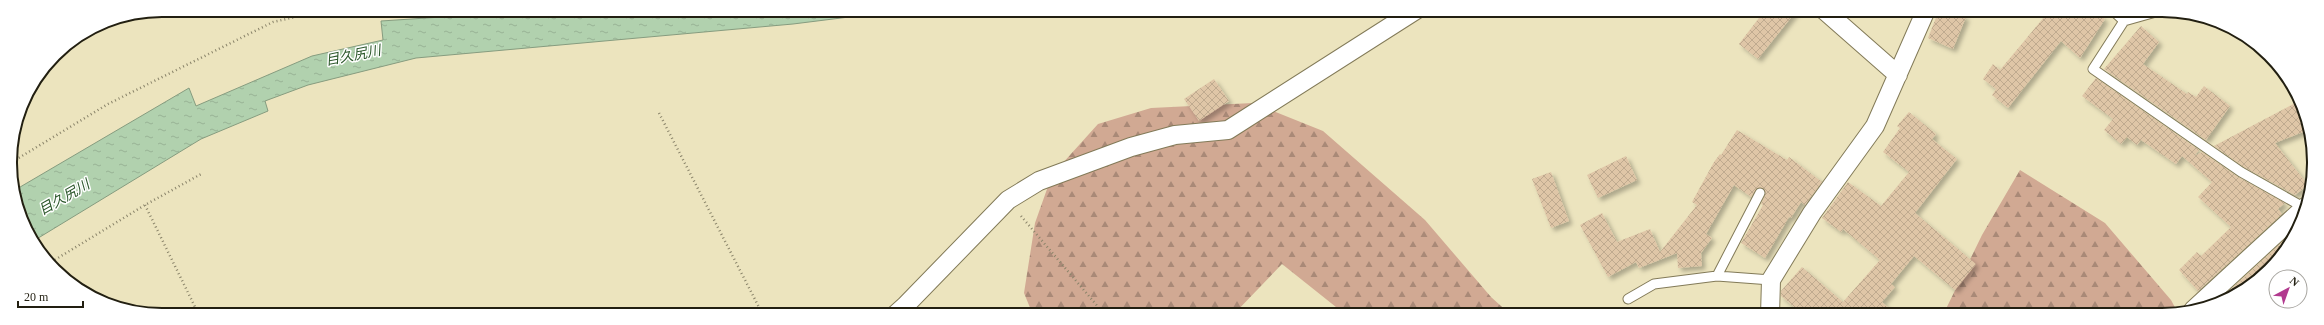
<svg xmlns="http://www.w3.org/2000/svg" width="2324" height="325" font-family="'Times New Roman','Noto Sans JP',serif">
<defs>
<pattern id="forest-firs" width="22" height="20" patternUnits="userSpaceOnUse"><rect width="22" height="20" fill="#d1a993"/><path d="M5 1l3.5 6h-7zM16 11l3.5 6h-7z" fill="#a98977"/></pattern>
<pattern id="water-ripples" width="26" height="14" patternUnits="userSpaceOnUse"><rect width="26" height="14" fill="#b1d1ae"/><path d="M2 4q2-2 4 0t4 0M15 11q2-2 4 0t4 0" fill="none" stroke="#98b395"/></pattern>
<pattern id="building-cross-hatch" width="8" height="8" patternUnits="userSpaceOnUse"><rect width="8" height="8" fill="#dfc6a7"/><path d="M0 0l8 8M0 8l8-8" fill="none" stroke="#bfaa8f"/></pattern>
<filter id="shadow"><feDropShadow dx="3.5" dy="3.5" stdDeviation="2" flood-color="#0004"/></filter>
</defs>
<rect width="100%" height="100%" fill="#ece4be"/>
<path fill="url(#forest-firs)" d="M1253,103l70,28 102,89 66,77 20,18h-165l-64,-51 -49,51h-200l-9,-22 11,-70 17,-48 46,-51 53,-16z
M2020,170l85,53 66,77 7,13 -235,2 39,-80z"/>
<path fill="url(#water-ripples)" stroke="#869c7f" d="M548,10h357l-112,14 -377,34 -108,27 -43,16 3,10 -67,28 -166,101 -17,-28 -3,-22 174,-102 7,18 116,-50 71,-16 -2,-19z"/>
<path fill="url(#building-cross-hatch)" filter="url(#shadow)" d="M1765,10h32l-39,49 -19,-15z
M1939,10h9l18,7 -13,32 -25,-11z
M2050,10h42l13,9 -25,39 -19,-17 -53,67 -16,-13 4,-6 -13,-10 10,-15 7,6z
M2141,26l18,16 -16,22 44,30 1,-2 8,5 8,-11 26,20 -24,34 -102,-71z
M2096,78l103,72 -5,6 8,-4 36,25 47,26 -7,6 4,5 -84,77 -19,-21 18,-18 4,4 30,-29 -33,-30 14,-15 -30,-26 -6,8 -35,-24 -4,5 -10,-8 -6,7 -17,-14 9,-11 -31,-23z
M1214,79l15,22 -30,20 -15,-22z
M2299,101l7,13 2,16 -33,13 33,42 -13,10 -51,-28 -30,-21z
M1909,112l27,22 -4,5 25,20 -42,54 61,51 -21,26 -41,-34 -23,28 4,3 -13,15 14,13h-92l-23,-19v-5l21,-24 41,35 37,-42 -37,-31 -2,3 -19,-14 26,-36 33,24 28,-34 -26,-20 17,-24 -3,-2z
M1737,130l50,30 2,-3 33,25 -17,23 -4,-3 -10,16 -2,-1 -24,41 -24,-15 22,-38 -2,-1 4,-9v-5l-3,-2h-5l-6,9 -17,-12 -28,49 6,4 -11,15 1,13 -24,2 -1,-15 -38,15 -3,-6 -28,15 -28,-52 22,-12 15,29 33,-13 10,23 37,-47 -5,-3 22,-40 6,-8 1,1z
M1626,156l11,24 -39,18 -11,-23z
M1551,172l18,49 -18,7 -19,-49z
M2297,228l1,2 -29,40 -49,33 -6,2z"/>
<g fill="none" stroke-linecap="round" stroke-linejoin="round">
<defs>
<path id="service" d="M2112,10l12,11 39,-11
M2124,21l-31,48 148,103 62,35
M1717,276l43,-83
M1628,299l26,-15 63,-8 54,4"/>
<path id="minor" d="M1824,10l74,65
M2193,310l112,-103
M895,315l10,-9 103,-106 31,-19 92,-34 44,-12 53,-5 188,-120
M1770,315l1,-35 41,-67 63,-87 51,-116"/>
</defs>
<use href="#service" stroke="#827a58" stroke-width="11"/>
<use href="#minor" stroke="#827a58" stroke-width="20"/>
<path stroke="#898369" stroke-width="2.5" stroke-dasharray="1 3" stroke-linecap="butt" d="M659,113l104,202
M12,162l96,-58 165,-82 53,-12
M145,205l54,110
M1021,216l84,99
M48,264l97,-59 58,-32"/>
<use href="#service" stroke="#fff" stroke-width="9"/>
<use href="#minor" stroke="#fff" stroke-width="18"/>
</g>
<g text-anchor="middle" stroke-width="3" stroke-linejoin="round" paint-order="stroke">
<g font-size="14" font-style="italic" fill="#295528" stroke="#fff">
<text transform="translate(353 55) rotate(-11)" y="5">目久尻川</text>
<text transform="translate(64 197) rotate(-30)" y="5">目久尻川</text>
</g>
</g>
<path d="M0 0H2324V325H0ZM162 17H2162A145 145 0 0 1 2307 162V163A145 145 0 0 1 2162 308H162A145 145 0 0 1 17 163V162A145 145 0 0 1 162 17Z" fill="#fff" fill-rule="evenodd"/>
<path fill="none" stroke="#221f11" stroke-width="2" d="M162 17H2162A145 145 0 0 1 2307 162V163A145 145 0 0 1 2162 308H162A145 145 0 0 1 17 163V162A145 145 0 0 1 162 17Z"/>
<g transform="translate(2288 289) rotate(41)"><circle r="19" fill="#ffffff" stroke="#a7a5a0"/>
<path d="M0-3L7 15L0 10L-7 15Z" fill="#b23a8f"/>
<text y="-6" font-size="11" font-weight="bold" text-anchor="middle" fill="#221f11">N</text>
</g>
<path d="M18 301v6h65v-6" fill="none" stroke="#221f11" stroke-width="2"/>
<text x="24" y="301" font-size="12" fill="#221f11" stroke="#ffffff" stroke-width="3" paint-order="stroke">20 m</text>
</svg>
